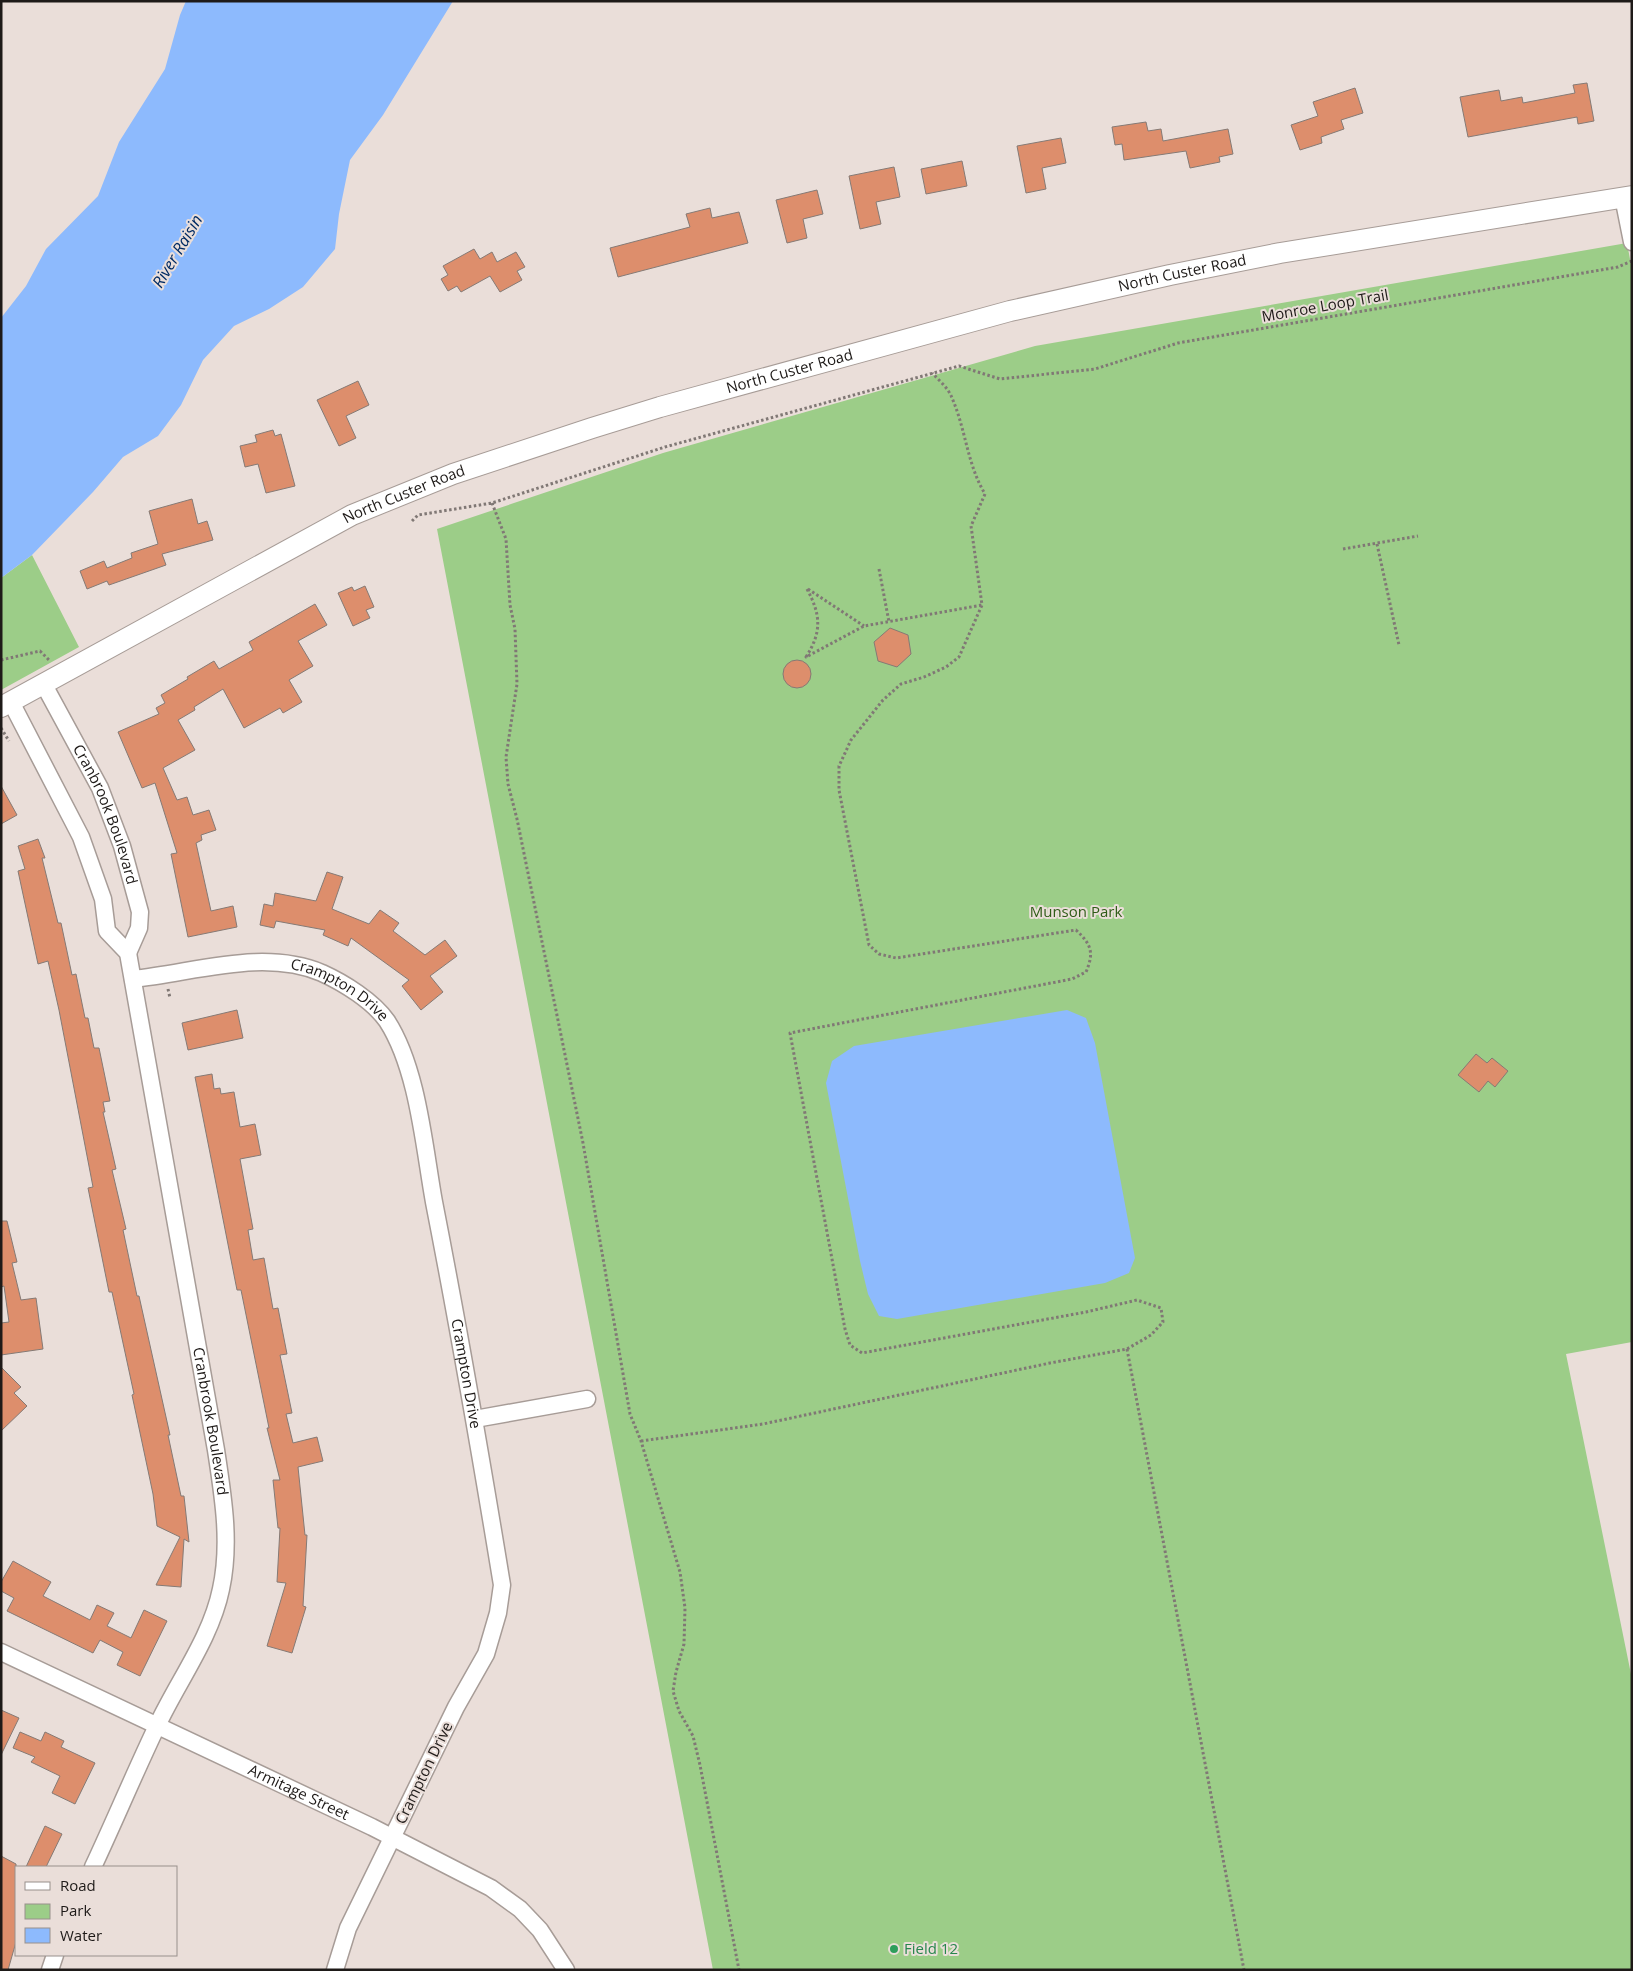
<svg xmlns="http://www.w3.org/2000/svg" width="1633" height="1971" font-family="'Open Sans',sans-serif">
<rect width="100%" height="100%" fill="#eaded9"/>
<path fill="#9ccd88" d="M1627,243l5,27v1072l-66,12 66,325v291h-919l-276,-1441 226,-76 372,-107z
M32,555l47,92 -78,43v-112z"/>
<path fill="#8dbafd" d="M186,1h267l-70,114 -33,45 -11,54 -4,35 -32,38 -34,22 -35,17 -31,34 -22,45 -23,31 -35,21 -30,35 -61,63 -31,23v-260l25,-32 20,-37 52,-53 21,-54 46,-73 15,-54z
M1067,1010l19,8 9,25 40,215 -6,15 -24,10 -208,36 -18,-3 -11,-22 -8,-33 -34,-178 6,-22 22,-15z"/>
<path fill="#dd8e6c" stroke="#857a75" d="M1587,83l7,38 -16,3 -1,-7 -109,20 -8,-40 39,-7 2,11 21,-4 1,6 52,-10 -2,-8z
M1355,88l8,25 -22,7 3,9 -23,8 1,6 -22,7 -9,-25 27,-9 -5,-14z
M1146,122l2,9 13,-2 2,12 65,-12 5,25 -14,3 1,5 -30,6 -4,-17 -62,9 -2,-16 -7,1 -3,-18z
M1061,138l5,25 -24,5 4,21 -20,4 -9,-47z
M962,161l5,25 -41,8 -5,-25z
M894,167l6,30 -24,5 5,22 -21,5 -11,-53z
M817,190l6,24 -20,5 4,19 -20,5 -11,-43z
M710,208l2,10 27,-6 9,31 -130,34 -8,-29 80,-21 -4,-13z
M474,249l6,10 12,-7 5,10 19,-10 9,15 -8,4 5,9 -22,12 -10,-16 -29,16 -4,-6 -9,5 -7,-12 7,-4 -5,-9z
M358,381l11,24 -23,11 10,22 -17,8 -22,-46z
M273,430l2,6 6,-2 14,52 -29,7 -8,-29 -13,3 -5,-21 17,-4 -2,-7z
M192,499l6,25 9,-3 6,19 -51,14 4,11 -57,20 -2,-4 -20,8 -7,-18 24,-10 3,7 25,-10 -1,-5 27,-9 -9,-33z
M365,586l9,21 -8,3 4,8 -17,8 -15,-33 14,-6 2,4z
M315,604l12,21 -29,16 15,25 -24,14 13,22 -19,11 -3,-5 -36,20 -21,-39 -29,18 1,3 -17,10 17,30 -32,18 14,32 10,-3 6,18 16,-5 7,20 -15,5 1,5 -6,3 15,68 22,-5 4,21 -49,10 -17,-83 6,-1 -22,-70 -13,5 -24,-56 41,-18 -3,-6 9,-5 -4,-8 27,-16 -1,-2 27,-16 5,8 34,-19 -4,-8z
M890,628l18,7 3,19 -14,13 -19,-6 -4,-19z
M783 674a14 14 0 1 1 28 0a14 14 0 1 1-28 0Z
M1,786l16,29 -16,9z
M38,839l7,19h-3l16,65h3l11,52 4,-1 9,44h3l6,30h5l11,53 -7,1 2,10h-2l13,57 -4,1 14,59 -3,1 14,66h2l31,139h-2l13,61h3l5,46 -5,-3 -3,48 -25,-2 24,-48 -23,-11 -4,-32 -21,-99 2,-1 -22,-102h-3l-21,-104 5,-1 -34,-177 -11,-49 -10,3 -20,-93 7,-2 -7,-23z
M327,872l16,5 -11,32 37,15 11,-14 19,13 -6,8 32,24 20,-15 12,16 -27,20 13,16 -22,18 -19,-24 7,-6 -58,-42 -3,8 -25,-11 2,-5 -49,-9 -2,7 -14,-3 4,-21 9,2 2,-13 41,8z
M237,1010l6,28 -55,12 -6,-27z
M1476,1054l11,9 5,-5 16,13 -13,16 -7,-6 -9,11 -21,-17z
M212,1074l2,15 6,-1 1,6 13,-2 6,35 15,-3 6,31 -21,4 13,70 -5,1 5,30 11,-2 9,51 5,-1 9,46 -7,1 12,58 -6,1 7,29 24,-6 6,24 -25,6 7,68h2l-4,71 3,1 -14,46 -25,-7 19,-63 -9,-1 3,-54h-2l-5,-48h7l-13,-52h2l-28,-138h-4l-42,-213z
M1,1221h6l10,41 -5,1 9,37 15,-2 7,51 -42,6v-32l8,-1 -5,-36 -3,1z
M1,1367l20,20 -7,6 13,13 -26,25z
M13,1561l38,21 -8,14 47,24 7,-15 17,8 -7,13 24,12 13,-28 23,11 -27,55 -23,-11 6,-13 -23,-12 -7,13 -86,-42 7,-13 -13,-7v-9z
M1,1710l18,8 -18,37z
M20,1732l21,9 4,-9 19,9 -3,6 34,16 -20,41 -23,-11 8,-17 -29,-14 4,-5 -22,-9z
M45,1826l17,8 -16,33h-20z
M1,1856l15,8v78l-8,28h-7z"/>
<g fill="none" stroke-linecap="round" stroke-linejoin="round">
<defs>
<g id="minor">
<path d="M1623,197l9,45"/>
<path id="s1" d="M43,683l57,105 22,58 18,66 -1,16 -11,25"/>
<path id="s2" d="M11,702l70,135 22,62 4,32 21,22 88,497c7,46 15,93 5,139 -10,49 -43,92 -64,137 -22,46 -42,94 -64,141"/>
<path id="s3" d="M133,979c61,-6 130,-31 189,-6 22,10 51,28 65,48 31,48 37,126 47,181 25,128 47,255 68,383l-4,28 -12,41 -30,53 -108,221 -13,42"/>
<path d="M475,1419l112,-20"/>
<path id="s4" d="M1,1652l371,175 119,61 29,21 20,21 26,40"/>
<path d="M50,1970l5,-15"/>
</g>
<g id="tertiary">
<path id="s5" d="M1,707l351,-192 101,-41 139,-46 68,-21 350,-96 160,-36 110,-22 352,-57"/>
</g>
</defs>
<use href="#minor" stroke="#a79c97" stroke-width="19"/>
<use href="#tertiary" stroke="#a79c97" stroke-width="22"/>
<path stroke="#807875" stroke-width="3" stroke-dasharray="2.5 2.5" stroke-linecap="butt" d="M492,503l14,36 4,66 5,24 2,55 -11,73 2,27 9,35 66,324 47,271 11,27 39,131 5,36 -1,36 -8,28 -3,19 6,20 14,25 7,29 39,205
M412,521l6,-6 74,-12 173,-56 294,-81 41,13 95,-10 83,-26 440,-76 14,-6
M1377,544l22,101
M1343,549l75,-13
M879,569l10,53
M807,589c14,26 15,43 -1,68l58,-31 118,-21
M808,589l56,37
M1,660l39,-9 10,10
M1,728l8,13
M168,989l2,9
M1127,1349l117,621
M641,1441l122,-17 287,-61 77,-14 24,-14 12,-13 -2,-14 -24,-8 -51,12 -224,41 -12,-8 -5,-16 -55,-296 282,-54 14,-7c8,-19 6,-27 -10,-42l-180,28 -17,-4 -10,-9 -30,-155v-24l12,-26 32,-40 18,-16 23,-7 22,-10 13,-10 23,-52 -11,-79 14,-32c-18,-30 -19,-64 -33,-96 -3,-9 -13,-18 -20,-25"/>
<use href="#minor" stroke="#fff" stroke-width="16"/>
<use href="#tertiary" stroke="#fff" stroke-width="20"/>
</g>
<circle fill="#2e9e5b" stroke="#eaded9" stroke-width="2" cx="894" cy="1949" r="5"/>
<g text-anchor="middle" stroke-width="4" stroke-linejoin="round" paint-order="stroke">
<g font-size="15" fill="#1e1a18" stroke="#eaded9">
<text dy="5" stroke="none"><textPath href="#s5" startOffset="1266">North Custer Road</textPath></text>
<text transform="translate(1325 306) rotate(-10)" y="5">Monroe Loop Trail</text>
<text dy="5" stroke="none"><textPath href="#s5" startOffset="861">North Custer Road</textPath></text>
<text dy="5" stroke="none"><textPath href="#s5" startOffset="456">North Custer Road</textPath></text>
<text dy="5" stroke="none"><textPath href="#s1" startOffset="146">Cranbrook Boulevard</textPath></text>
<text dy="5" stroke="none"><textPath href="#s3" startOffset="215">Crampton Drive</textPath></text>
<text dy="5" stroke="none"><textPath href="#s3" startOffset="636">Crampton Drive</textPath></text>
<text dy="5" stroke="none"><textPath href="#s2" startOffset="756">Cranbrook Boulevard</textPath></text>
<text transform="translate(424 1773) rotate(-64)" y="5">Crampton Drive</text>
<text dy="5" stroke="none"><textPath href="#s4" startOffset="329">Armitage Street</textPath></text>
</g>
<g font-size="15" fill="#2f5c17" stroke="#eaded9">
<text x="1076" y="917">Munson Park</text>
</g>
<g font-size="15" fill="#27864d" stroke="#eaded9" text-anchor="start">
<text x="904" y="1954">Field 12</text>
</g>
<g font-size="16" font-style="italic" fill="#012b64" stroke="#eaded9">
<text transform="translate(177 251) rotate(-59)" y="6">River Raisin</text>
</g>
</g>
<rect width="1633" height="1971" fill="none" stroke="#1e1a18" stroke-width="5"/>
<rect x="15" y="1866" width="162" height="90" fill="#eaded9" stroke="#98908c"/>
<rect x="25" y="1882" width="25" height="8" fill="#ffffff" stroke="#98908c"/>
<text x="60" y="1891" font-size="15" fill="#1e1a18">Road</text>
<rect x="25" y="1904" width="25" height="15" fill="#9ccd88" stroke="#98908c"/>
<text x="60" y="1916" font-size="15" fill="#1e1a18">Park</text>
<rect x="25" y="1928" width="25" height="15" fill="#8dbafd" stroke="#98908c"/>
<text x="60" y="1941" font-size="15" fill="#1e1a18">Water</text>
</svg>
